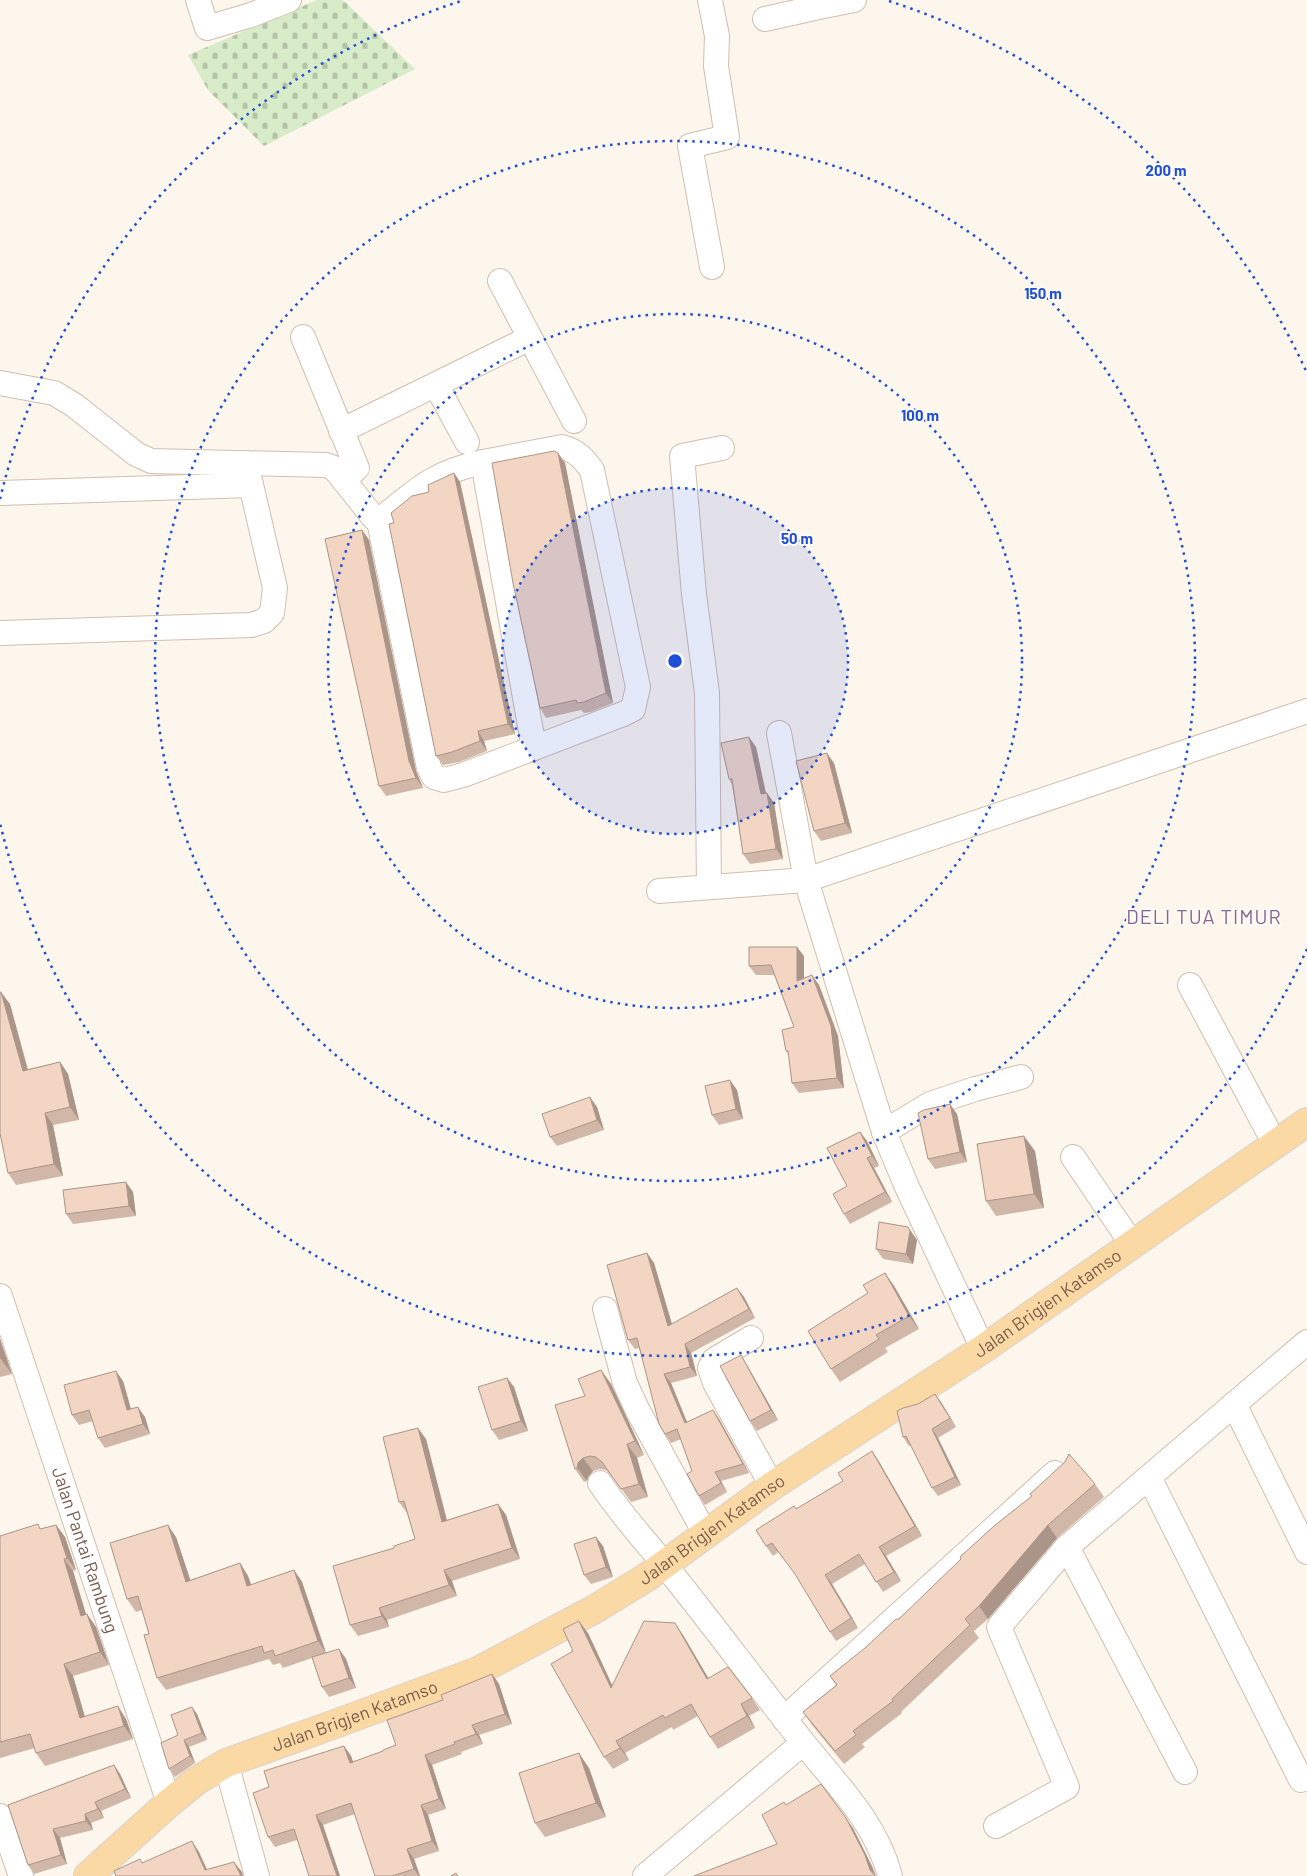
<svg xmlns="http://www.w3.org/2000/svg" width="1307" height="1876" font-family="Barlow,sans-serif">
<defs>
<pattern id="cemetery-stones" width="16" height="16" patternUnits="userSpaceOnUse" patternTransform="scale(1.25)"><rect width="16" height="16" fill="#d8ecc9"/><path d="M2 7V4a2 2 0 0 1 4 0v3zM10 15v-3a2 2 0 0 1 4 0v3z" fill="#b4c2a5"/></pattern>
</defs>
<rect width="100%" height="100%" fill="#fdf6ec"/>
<path fill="url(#cemetery-stones)" d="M317,0h26l72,69 -151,77 -56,-56 -20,-35z"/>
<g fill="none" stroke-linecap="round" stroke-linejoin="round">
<defs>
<g id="street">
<path d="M198,0l9,28 44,-13 38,-15"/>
<path d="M710,0l7,36 -1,30 11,71 -37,9 22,121"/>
<path d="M818,0l1,7 35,-7"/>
<path d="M765,19l54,-12"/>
<path d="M500,281l74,140"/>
<path d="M303,337l54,131 -13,12"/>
<path d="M0,383l54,10 20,12 62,49 15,7 175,4 8,3 40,50 5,3 50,247 5,9 10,3 19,-5 160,-61 10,-5 5,-22 -46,-217c-9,-12 -15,-19 -30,-23l-79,15"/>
<path d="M436,385l31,57"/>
<path d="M341,431l189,-93"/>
<path d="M0,493l251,-8"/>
<path d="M379,521c37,-31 55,-49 104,-59l51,286"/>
<path d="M0,633l251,-8 13,-4 8,-8 3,-25 -29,-125"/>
<path d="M709,887l-2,-194 -13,-99 -12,-138 40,-8"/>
<path d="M659,891l147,-11 -27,-147"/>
<path d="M1190,985l85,159"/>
<path d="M884,1132l46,-28 45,-15 46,-12"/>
<path d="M1073,1157l59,87"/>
<path id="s1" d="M0,1296l169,507"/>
<path d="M605,1309l20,74 13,28 68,124"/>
<path d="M751,1338l-37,22 -4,8 5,15 57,103"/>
<path d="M983,1349l-76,-162 -23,-55 -78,-252 501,-169"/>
<path d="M1234,1404l73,148"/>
<path d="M1149,1477l152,303"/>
<path d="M600,1483c19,29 42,54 64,81 47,58 91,118 138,177 34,43 74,81 88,135"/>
<path d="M1067,1547l118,225"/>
<path d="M784,1719l271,-246"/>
<path d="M226,1763l31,113"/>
<path d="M0,1816l21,60"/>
<path d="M996,1826l71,-39 -68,-160 68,-80 240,-205"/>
<path d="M645,1876l158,-133"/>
</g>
<g id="primary">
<path id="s2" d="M88,1876l81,-73 27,-22 30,-18 109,-39 143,-53 117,-62 52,-32 125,-91 211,-137 324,-227"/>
</g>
</defs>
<use href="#street" stroke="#d1beb0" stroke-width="26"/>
<use href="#primary" stroke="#dad1cd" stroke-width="30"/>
<use href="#street" stroke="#fff" stroke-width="24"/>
<use href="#primary" stroke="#fbd9a5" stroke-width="28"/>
</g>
<path fill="#d1b7a8" d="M558,453l7,10 48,240 -22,9 -7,1 -3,-3 -35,8 -6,-10z
M454,473l6,9 55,252 -31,7 3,10 -28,11 -16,3 -7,-9 -42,-233z
M362,530l7,10 47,231 7,17 -37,8 -7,-10z
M756,747l10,46h1l7,10 9,56 -33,5 -7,-10 -11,-69 -3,-6z
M834,763l18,70 -31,8 -7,-10z
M804,956v22l15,7 19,51 6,52 -45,5 -7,-10 -3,-29 -3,-3 8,-24 -20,-52h-18l-7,-9z
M0,992l10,12 18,65 32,-7 8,12 11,46 -26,5 10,51 -47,9 -8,-12 -7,-36h-1z
M737,1090l6,29 -24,6 -7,-10z
M597,1107l7,23 -47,16 -7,-9z
M957,1114l10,48 -32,7 -7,-10z
M860,1132l7,9 12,25 -5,2 18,34 -42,22 -6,-10 3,-28z
M1035,1151l9,57 -48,8 -10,-15z
M133,1192l3,24 -63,8 -7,-10z
M915,1237l2,3 -4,24 -30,-5 -7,-10z
M647,1253l7,10 18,61 65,-36 7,9 11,21 -64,35 6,23 -26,7 16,39 26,-12 6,9 30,54 -28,8 6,11 -22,13 -6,-9 -7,-25 -11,-32 -10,4 -6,-9 -26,-86 -4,1 -7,-9z
M885,1273l9,13 25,43 -34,19 3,4 -48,30 -9,-13 37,-76z
M0,1339l12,35 -12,3z
M747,1365l31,55 -21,11 -7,-10z
M601,1370l10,14 33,71 -7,3 11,39 -17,5 -20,-27 -5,-5 -7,-1 -6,2 -5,6 -1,4 -3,1 -9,-13z
M507,1378l7,9 14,44 -29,9 -7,-10z
M123,1381l8,28 14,8 5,17 -45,14 -7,-10 -5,-17 -14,4 -7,-10z
M941,1402l15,25 -18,11 23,47 -23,11 -6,-8 -21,-43 -2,1 -6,-9z
M426,1439l21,81 51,-16 8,11 14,44 -68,22 5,15 -70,24 2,7 -31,9 -8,-11 44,-77 21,-9 -8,-26 -8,-11z
M872,1451l6,9 44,76 -36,20 15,25 -18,11 -18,-28 -33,20 26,44 -22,13 -6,-9 -33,-56 -19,-24 -5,4 -7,-10 30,-37 47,-28z
M1095,1484l9,13 -47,41 -69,81 -14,12 5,7 -78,74 1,1 -40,31 3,3 -21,17 -32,-39 -9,-13 33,-27 -6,-9 35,-28 34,-29z
M56,1525l9,12 11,33 -3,1 13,43h1l9,13 13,38 -36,11 12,41 41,2 7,20 -88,27 -9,-13 -1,-5 -35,10v-222l41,-7z
M176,1537l14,43 50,-17 8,13 3,9 43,-15 8,12 24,71 13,-4 7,10 10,29 -27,9 -7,-10 -10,-29 -29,10 -3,-5 -7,2 -4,-6 -103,31 -9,-12 -8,-44 -7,-24 -6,2 -9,-13z
M603,1546l10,31 -22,7 -7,-9z
M588,1633l24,52 71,-50 25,43 44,20 8,12 -11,6 6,12 -37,21 -8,-12 -12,-21 -25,14 -1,-3 -47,26 4,7 -16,9 -9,-12 -31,-106z
M492,1674l7,10 13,40 -33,11 4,9 -22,8 1,2 -30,11 14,44 -18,6 11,36 -25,8 6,17h-45l-20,-62 -32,11 17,51h-31l-12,-36 -22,7 -7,-10 1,-50 75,-41 7,10 2,6 30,-11 13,-6 47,-45z
M197,1714l10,26 -18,7 6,16 -20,14 -6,-8 9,-34z
M114,1765l6,9 11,24 -30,13 3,7 -13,5 2,7 -33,8 7,26 -33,10 -6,-9 -20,-60z
M589,1768l17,49 -61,20 -10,-14z"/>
<path fill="#aa9588" d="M558,453l7,10 48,240 -7,-10z
M454,473l6,9 55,252 -7,-10z
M362,530l7,10 47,231 7,17 -7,-10 -7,-17z
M478,731l6,10 3,10 -7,-10z
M749,737l7,10 12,57 -7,-10z
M827,753l7,10 18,70 -7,-10z
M767,793l7,10 9,56 -7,-10z
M797,947l7,9v34l-7,-9z
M812,975l7,10 19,51 6,52 -7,-10z
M1,992l9,12 21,79 -8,-12z
M60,1062l8,12 11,46 -9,-13z
M730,1080l7,10 6,29 -7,-10z
M590,1097l7,10 7,23 -7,-10z
M950,1104l7,10 10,48 -7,-10z
M45,1113l8,12 10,51 -9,-12z
M860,1132l7,9 12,25 -7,-10z
M1024,1136l11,15 9,57 -10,-14z
M867,1158l7,10 18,34 -7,-10z
M126,1182l7,10 3,24 -7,-10z
M908,1227l9,13 -4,24 -7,-10z
M647,1253l7,10 21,72 -7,-9z
M885,1273l9,13 25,43 -10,-13z
M737,1288l7,9 11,21 -6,-9z
M0,1339l12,35 -12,-16z
M685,1344l6,9 6,23 -7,-9z
M741,1355l6,10 31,55 -7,-10z
M601,1370l10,14 33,71 -9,-14z
M116,1371l7,10 11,39 -7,-10z
M664,1374l7,9 20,49 -6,-9z
M507,1378l7,9 14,44 -7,-10z
M935,1394l6,8 15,25 -6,-9z
M138,1407l7,10 5,17 -7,-10z
M713,1410l6,9 30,54 -6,-9z
M418,1428l8,11 24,94 -8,-11z
M932,1429l6,9 23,47 -6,-8z
M627,1444l10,14 11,39 -9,-13z
M872,1451l6,9 44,76 -7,-10z
M583,1458l10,13 -5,6 -1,4 -10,-13 1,-5z
M715,1472l6,9 6,11 -6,-9z
M498,1504l8,11 14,44 -8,-11z
M56,1525l9,12 11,33 -9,-12z
M168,1525l8,12 19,57 -9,-12z
M1048,1525l9,13 -69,81 -9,-13z
M596,1537l7,9 10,31 -7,-10z
M879,1547l7,9 15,25 -7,-9z
M64,1559l9,12 17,57 -9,-12z
M240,1563l8,13 8,22 -9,-12z
M294,1570l8,12 24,71 -8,-12z
M444,1570l8,11 5,15 -8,-11z
M825,1575l7,9 26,44 -7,-10z
M379,1608l8,12 2,7 -7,-11z
M87,1614l9,13 13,38 -9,-13z
M579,1621l9,12 31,67 -8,-12z
M675,1623l8,12 33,56 -9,-12z
M339,1649l7,10 10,29 -7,-10z
M64,1664l9,12 16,55 -9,-13z
M492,1674l7,10 13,40 -7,-10z
M741,1704l8,12 6,12 -8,-12z
M118,1706l8,13 7,20 -9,-13z
M192,1707l5,7 10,26 -5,-7z
M472,1725l7,10 4,9 -7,-10z
M184,1740l5,7 6,16 -5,-7z
M616,1741l9,12 4,7 -9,-12z
M344,1746l7,10 6,17 -7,-10z
M579,1753l10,15 17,49 -10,-14z
M425,1755l7,10 14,44 -7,-10z
M114,1765l6,9 11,24 -6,-9z
M95,1802l6,9 3,7 -6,-9z
M421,1805l7,10 11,36 -7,-10z
M85,1814l6,9 2,7 -7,-9z
M316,1815l7,10 17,51h-3z
M846,1818l7,10 19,38 4,10 -6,-6z
M53,1829l7,9 7,26 -6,-9z
M192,1841l7,11 11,24 -5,-6z
M407,1849l7,10 6,17h-1l-5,-7z
M234,1862l8,10 1,4h-2z"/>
<path fill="#f3d5c3" stroke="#aa9588" d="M554,451l4,2 48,240 -22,9 -7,1 -1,-3 -36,8 -27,-125 -21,-120z
M454,473l54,251 -30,7 2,10 -28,11 -16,4 -47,-232 5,-1 -3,-10 15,-12 6,-5 17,-4 -1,-7z
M362,530l47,231 7,17 -37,8 -54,-247z
M749,737l12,57 6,-1 9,56 -33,5 -11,-75h-3l-8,-36z
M827,753l18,70 -31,8 -18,-70z
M749,947h48v34l15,-6 19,51 6,52 -45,5 -4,-32h-2l-4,-21 12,-3 -23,-62 -22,1z
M0,992h1l22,79 37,-9 10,45 -25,6 9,51 -46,9 -8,-40z
M730,1080l6,29 -24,6 -7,-29z
M590,1097l7,23 -47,17 -8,-23z
M950,1104l10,48 -32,7 -10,-46 6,-3z
M860,1132l12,24 -5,2 18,34 -41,22 -11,-20 14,-8 -20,-38z
M1024,1136l10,58 -48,7 -9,-57z
M126,1182l3,24 -63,8 -3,-24z
M879,1222l29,5 2,4 -4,23 -30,-5z
M647,1253l21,73 69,-38 12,21 -64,35 5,23 -26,7 21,49 28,-13 30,54 -28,8 6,11 -22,13 -12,-22 5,-3 -15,-42 -12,5 -6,-10 -22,-86 -9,2 -21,-75z
M885,1273l24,43 -33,19 3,4 -48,30 -23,-38 60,-38 -5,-8z
M741,1355l30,55 -21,11 -30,-55z
M601,1370l34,71 -8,3 12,40 -18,5 -19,-27 -6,-5 -6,-1 -7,2 -5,5 -1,5 -2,1 -20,-64 30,-9 -7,-17z
M116,1371l11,39 11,-3 5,17 -45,14 -9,-28 -17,5 -8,-30z
M507,1378l14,43 -29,9 -14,-43z
M935,1394l15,24 -18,11 23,48 -23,11 -26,-52 -3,1 -6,-26 6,-3 15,-4z
M418,1428l24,94 56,-18 14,44 -68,22 5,15 -70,23 3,8 -32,9 -17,-59 61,-18v-2l21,-7 -11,-38 -5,1 -16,-65z
M872,1451l43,75 -36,21 15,25 -18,10 -17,-28 -34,21 26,43 -21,14 -35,-58 -23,-31 -6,3 -10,-16 38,-24 2,3 47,-28 -5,-8z
M1069,1454l26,30 -47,41 -69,81 -14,13 5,6 -78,74 1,2 -40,30 3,4 -21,16 -32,-39 34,-27 -7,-9 35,-28 31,-29h3l62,-60 -1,-2 34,-31 38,-30 -2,-2 35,-32z
M38,1524l2,5 16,-4 11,33 -3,1 17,57 6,-2 13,38 -36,12 16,54 38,-12 6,20 -88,27 -6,-19 -30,8v-206z
M168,1525l18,57 54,-19 7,23 47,-16 24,71 -43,15 -2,-6 -9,3 -2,-7 -105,32 -13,-43 5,-1 -11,-38 -11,3 -17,-56z
M596,1537l10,30 -22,8 -10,-31z
M579,1621l32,67 33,-67 31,2 32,56 21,-12 24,31 -11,6 6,12 -37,21 -19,-33 -26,14 -2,-3 -47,26 4,7 -16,9 -53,-93 22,-13 -10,-22z
M339,1649l10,29 -27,9 -10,-30z
M492,1674l13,40 -33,11 4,9 -22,8 1,2 -30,11 14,44 -18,6 11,36 -25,8 7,20 -22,7h-17l-24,-73 -35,12 21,61h-28l-15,-47 -26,8 -15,-44 16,-6 -5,-16 80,-25 6,17 33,-12v-1l13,-5 -9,-25 56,-20 -2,-5z
M192,1707l10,26 -18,7 6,16 -21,13 -8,-26 17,-8 -7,-20z
M579,1753l17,50 -61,20 -16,-50z
M114,1765l11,24 -30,13 3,7 -13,5 1,7 -33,8 8,26 -33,10 -20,-60z
M821,1784l25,34 19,37 5,15 5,6h-181l83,-32 -15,-29 22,-13 2,3z
M192,1841l13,29 29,-8 7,14h-125l-2,-5 26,-12 2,4z
M456,1873l2,3h-7z"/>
<circle cx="675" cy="661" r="173" fill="#1d4ed8" fill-opacity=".12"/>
<g fill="none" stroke="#1d4ed8" stroke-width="2.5" stroke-dasharray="2.5 5">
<circle cx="675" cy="661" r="173"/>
<circle cx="675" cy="661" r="347"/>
<circle cx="675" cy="661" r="520"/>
<path d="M1307 949A694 694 0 0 1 0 823M0 499A694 694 0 0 1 461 1M889 1A694 694 0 0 1 1307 373"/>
</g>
<g text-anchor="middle" stroke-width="4" stroke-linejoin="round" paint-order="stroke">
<g font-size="18" fill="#7a5c4d" stroke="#fffaf3">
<text dy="6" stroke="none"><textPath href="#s2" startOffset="1126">Jalan Brigjen Katamso</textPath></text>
<text dy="6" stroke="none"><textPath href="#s2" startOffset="721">Jalan Brigjen Katamso</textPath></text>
<text dy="6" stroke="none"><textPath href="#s1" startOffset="268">Jalan Pantai Rambung</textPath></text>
<text dy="6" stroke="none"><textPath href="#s2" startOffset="316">Jalan Brigjen Katamso</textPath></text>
</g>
<g font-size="20" letter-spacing="1" fill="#846695" stroke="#fffaf3">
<text x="1204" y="924">DELI TUA TIMUR</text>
</g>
</g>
<circle cx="675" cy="661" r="8" fill="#1d4ed8" stroke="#fffaf3" stroke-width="2.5"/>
<g font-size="15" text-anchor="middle" font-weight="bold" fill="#1d4ed8" stroke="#fffaf3" stroke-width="4" stroke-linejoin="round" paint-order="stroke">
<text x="1166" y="176">200 m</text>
<text x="1043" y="299">150 m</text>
<text x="920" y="421">100 m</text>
<text x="797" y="544">50 m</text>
</g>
</svg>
